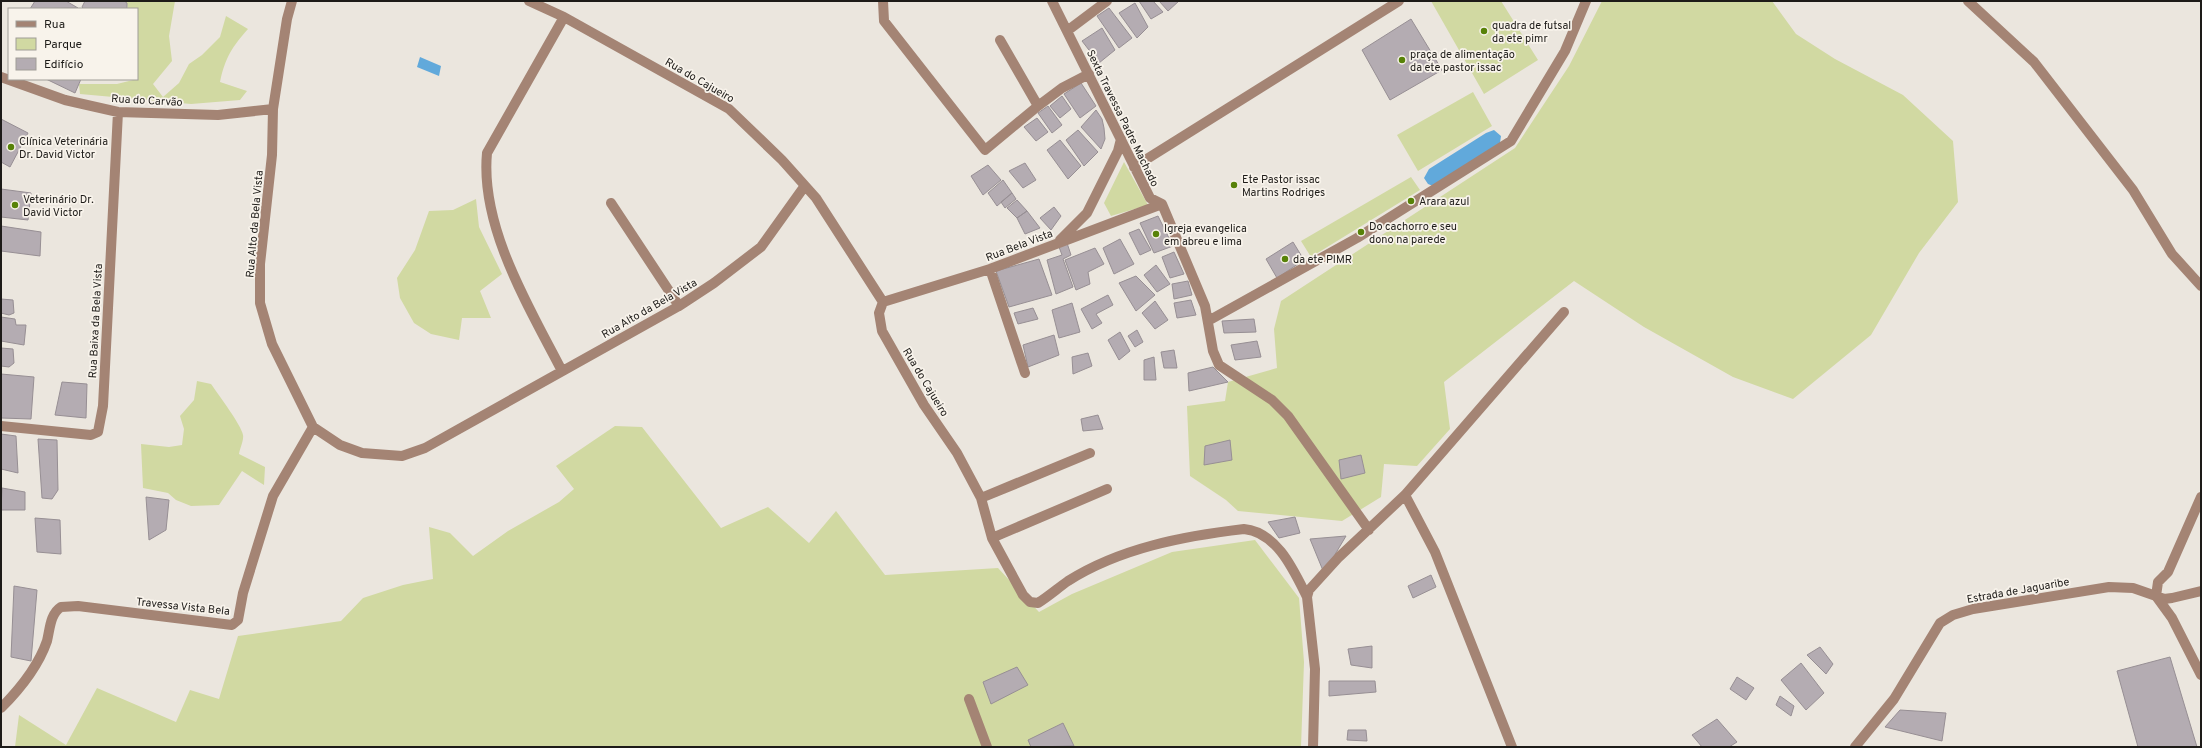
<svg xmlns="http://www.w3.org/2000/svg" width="2202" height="748" font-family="Overpass,sans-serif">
<rect width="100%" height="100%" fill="#ebe6de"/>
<path fill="#d1d9a2" d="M124,1h51l-6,35 3,25 -19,23 10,13 16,-14 10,-19 13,-9 18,-18 6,-21 22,13c-16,18 -23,29 -28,53l27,9 -7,9 -49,4 -111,-10 -1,-10h38l20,-5v-70h-9l-1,-6z
M1431,1h70l37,59 -54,34z
M1602,1h170l24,33 39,25 68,36 50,46 5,61 -39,51 -48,82 -78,64 -60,-22 -89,-50 -70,-46 -130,101 6,47 -33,37 -33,-2 -3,33 -39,24 -104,-10 -12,-11 -36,-24 -3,-70 38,-5 3,-19 49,-14 -3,-39 7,-28 234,-153 54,-82z
M1473,92l19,34 -74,45 -21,-36z
M1124,162l24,43 -37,11 -7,-13z
M1411,177l9,13 -109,67 -10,-16z
M476,199l3,28 23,47 -22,17 11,27h-29l-3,22 -28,-6 -17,-11 -14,-25 -3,-20 18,-28 14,-39 24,-1z
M197,381l14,3c7,10 31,42 32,51 1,5 -3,13 -4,19l26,13 -1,18 -22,-14 -23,34 -28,1 -15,-6 -8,-7 -25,-5 -2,-44 28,3 13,-2 2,-16 -4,-13 14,-16z
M615,426l27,1 79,101 47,-21 41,36 27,-32 49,64 113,-7 41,44 33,-18 100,-42 83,-12 44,58 5,64 -3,85h-1286l4,-32 47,30 31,-57 79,34 14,-32 29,9 19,-63 103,-15 22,-23 40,-13 30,-6 -4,-52 21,6 23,23 35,-25 51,-29 15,-13 -18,-23z"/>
<path fill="#61a9db" d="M420,57l21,9 -2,10 -22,-9z
M1494,130l7,6 -1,7 -67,43 -5,-2 -4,-6 5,-9 57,-36z"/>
<path fill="#b4acb2" stroke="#978f94" d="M35,1h31l12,7 -48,1z
M85,1h39l3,2v6h-43l-2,-2z
M1139,1h14l10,11 -12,7z
M1159,1h20l-11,10z
M1135,3l13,24 -11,11 -18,-25z
M1109,8l23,30 -13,10 -22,-32z
M1411,19l31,51 -52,30 -28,-50z
M1102,28l13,22 -16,13 -17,-22z
M46,79h35l-6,14z
M1081,83l15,23 -16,12 -16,-24z
M1062,96l9,13 -11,9 -10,-12z
M1048,106l14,19 -10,8 -14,-20z
M1096,110l6,9 2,9 1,11 -4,10 -20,-22z
M1037,118l11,14 -12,9 -12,-14z
M1,119l27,14 -18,34 -9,-5z
M1078,130l20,22 -14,14 -18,-26z
M1060,140l21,26 -13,13 -21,-29z
M1025,163l11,17 -13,8 -14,-17z
M988,165l13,15 -18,15 -12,-19z
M1003,180l9,13 -15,13 -9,-13z
M1,189l30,4 -3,27 -27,-3z
M1012,193l4,6 -11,9 -4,-6z
M1017,200l10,11 -10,7 -10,-10z
M1054,207l7,9 -10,14 -11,-12z
M1027,211l13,17 -15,6 -8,-16z
M1158,216l15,30 -19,7 -14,-30z
M1,226l40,6 -1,24 -39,-5z
M1139,229l12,21 -11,5 -11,-22z
M1120,239l14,25 -20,10 -11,-26z
M1293,242l11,18 -27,18 -11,-19z
M1067,243l4,12 -8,4 10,28 -17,7 -9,-34 15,-5 -3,-8z
M1095,248l9,16 -16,8 2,12 -14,6 -11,-30z
M1174,252l10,22 -14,4 -8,-21z
M1039,259l13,36 -43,12 -13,-36z
M1156,265l14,19 -13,8 -13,-17z
M1136,276l19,19 -19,16 -17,-28z
M1188,281l4,14 -18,4 -2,-15z
M1108,295l5,10 -17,9 6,9 -10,6 -11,-20z
M1,299l12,1 1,13 -5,2 -8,-2z
M1191,300l5,15 -19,3 -3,-15z
M1155,301l13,19 -13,9 -13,-16z
M1072,303l8,29 -21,6 -7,-28z
M1033,308l5,11 -20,5 -4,-11z
M1,317l14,2 1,6h10l-2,20 -23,-4z
M1254,319l2,13 -32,1 -2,-12z
M1137,330l6,12 -8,5 -7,-11z
M1120,332l10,19 -11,9 -11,-20z
M1054,335l5,20 -31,12 -5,-22z
M1257,341l4,16 -26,3 -4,-15z
M1,348l12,1 1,14 -5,4 -8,-1z
M1174,350l3,18h-13l-3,-16z
M1088,353l4,13 -19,8 -1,-17z
M1154,357l2,23h-12v-20z
M1213,367l15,15 -39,9 -1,-18z
M1,374l33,3 -3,42 -30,-1z
M62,382l25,2 -1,34 -31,-3z
M1098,415l5,14 -20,2 -2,-12z
M1,434l15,2 2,37 -17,-4z
M38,439l19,1 1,50 -6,9 -10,-1z
M1230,440l2,20 -28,5 1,-19z
M1361,455l4,18 -24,6 -2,-19z
M2,488l23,4v18h-24z
M146,497l23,3 -3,30 -17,10z
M1295,517l5,16 -21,5 -11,-16z
M35,518l25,2 1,34 -24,-2z
M1346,536l-22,37 -14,-34z
M1431,575l5,12 -23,11 -5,-12z
M14,586l23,4 -6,71 -20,-4z
M1372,646v22l-21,-3 -3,-16z
M1820,647l13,17 -7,10 -19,-19z
M2170,657l27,90h-59l-21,-76z
M1801,663l23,30 -18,17 -25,-30z
M1017,667l11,18 -37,19 -8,-22z
M1737,677l17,11 -8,12 -16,-11z
M1329,681h46l1,11 -47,4z
M1780,696l14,10 -3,10 -15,-11z
M1900,710l46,3 -4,28 -57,-14z
M1717,719l20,23 -8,5h-27l-10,-12z
M1063,723l11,23 -43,1 -3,-7z
M1348,730h18l1,11 -20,-1z"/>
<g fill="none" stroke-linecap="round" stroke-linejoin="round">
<path stroke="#a48474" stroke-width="10" d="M292,1l-5,18 -14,90 -1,46 -12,109v39l12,41 41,83 27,18 22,8 40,3 23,-8 254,-142 35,-23 47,-36 43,-60
M529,1l35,16 165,92 53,51 34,38 67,104
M883,1l1,20 101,129 53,-44
M1052,1l98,197 12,6 43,102 8,45 6,14 53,35 16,16 81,114
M1968,1l66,61 99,128 39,64 29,32
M1067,31l40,-30
M1000,40l38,66 24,-18 27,-14
M1,77l64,23 53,12 100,3 55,-6
M1134,167l265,-166
M611,203l68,103
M1060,240l27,-27 31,-62 3,-12
M990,269l35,104
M883,302l-4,11 3,18 42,74 33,48 24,45 11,40 31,57 7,7 8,1c11,-7 20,-15 30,-22 52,-33 116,-45 176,-52 33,3 50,42 63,68
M883,302l107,-33 172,-65
M1208,321l149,-83 154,-97 54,-90 21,-50
M562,371c-33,-64 -82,-144 -75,-218l77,-136
M1,426l90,9 7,-3 5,-26 15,-294
M1405,495l30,57 77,195
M2201,497l-33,75 -10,10 -2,14 8,3 8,-1 29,-7
M981,498l109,-45
M992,538l115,-49
M969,699l18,48
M1,708c19,-19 37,-41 46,-67 3,-12 3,-27 14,-34l17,-1 154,19 6,-5 5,-27 30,-97 40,-69
M1313,747l2,-78 -8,-72 2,-7 30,-33 66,-62 159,-183"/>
<path stroke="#a48474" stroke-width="10" d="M1855,747l39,-48 46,-76 13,-8 20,-6 136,-22 24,1 23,8 16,22 29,57"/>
</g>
<g fill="#578208" stroke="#f8f3eb" stroke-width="1.5">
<circle cx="1484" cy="31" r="4"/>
<circle cx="1402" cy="60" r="4"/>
<circle cx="11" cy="147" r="4"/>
<circle cx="1234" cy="185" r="4"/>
<circle cx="1411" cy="201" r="4"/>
<circle cx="15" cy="205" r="4"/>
<circle cx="1361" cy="232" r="4"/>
<circle cx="1156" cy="234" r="4"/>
<circle cx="1285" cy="259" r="4"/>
</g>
<g text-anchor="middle" stroke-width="3.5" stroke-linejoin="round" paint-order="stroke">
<g font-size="11" fill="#1d1b18" stroke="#f8f3eb" text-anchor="start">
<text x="1492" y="29">quadra de futsal<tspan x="1492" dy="13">da ete pimr</tspan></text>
<text x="1410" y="58">praça de alimentação<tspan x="1410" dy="13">da ete pastor issac</tspan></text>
<text x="19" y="145">Clínica Veterinária<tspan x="19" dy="13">Dr. David Victor</tspan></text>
<text x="1242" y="183">Ete Pastor issac<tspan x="1242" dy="13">Martins Rodriges</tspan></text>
<text x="23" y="203">Veterinário Dr.<tspan x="23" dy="13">David Victor</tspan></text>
<text x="1419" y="205">Arara azul</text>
<text x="1369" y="230">Do cachorro e seu<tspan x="1369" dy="13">dono na parede</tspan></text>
<text x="1164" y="232">Igreja evangelica<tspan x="1164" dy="13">em abreu e lima</tspan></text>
<text x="1293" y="263">da ete PIMR</text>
</g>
<g font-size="11" fill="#1d1b18" stroke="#f8f3eb">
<text transform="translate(700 80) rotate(30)" y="4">Rua do Cajueiro</text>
<text transform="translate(147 100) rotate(3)" y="4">Rua do Carvão</text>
<text transform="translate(1123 118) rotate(64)" y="4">Sexta Travessa Padre Machado</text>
<text transform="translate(254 224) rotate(-85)" y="4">Rua Alto da Bela Vista</text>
<text transform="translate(1019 245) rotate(-21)" y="4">Rua Bela Vista</text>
<text transform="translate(649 308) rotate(-30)" y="4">Rua Alto da Bela Vista</text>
<text transform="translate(95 321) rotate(-87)" y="4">Rua Baixa da Bela Vista</text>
<text transform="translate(926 382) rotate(59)" y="4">Rua do Cajueiro</text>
<text transform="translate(2018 590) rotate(-10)" y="4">Estrada de Jaguaribe</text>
<text transform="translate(183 606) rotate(6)" y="4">Travessa Vista Bela</text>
</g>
</g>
<rect width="2202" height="748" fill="none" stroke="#1d1b18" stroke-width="4"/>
<rect x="8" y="8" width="130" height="72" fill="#f8f3eb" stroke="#a09d97"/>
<rect x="16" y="21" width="20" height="6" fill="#a48474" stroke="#a09d97"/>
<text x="44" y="28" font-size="12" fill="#1d1b18">Rua</text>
<rect x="16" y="38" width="20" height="12" fill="#d1d9a2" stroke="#a09d97"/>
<text x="44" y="48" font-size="12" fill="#1d1b18">Parque</text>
<rect x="16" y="58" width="20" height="12" fill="#b4acb2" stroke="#a09d97"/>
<text x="44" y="68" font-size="12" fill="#1d1b18">Edifício</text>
</svg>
